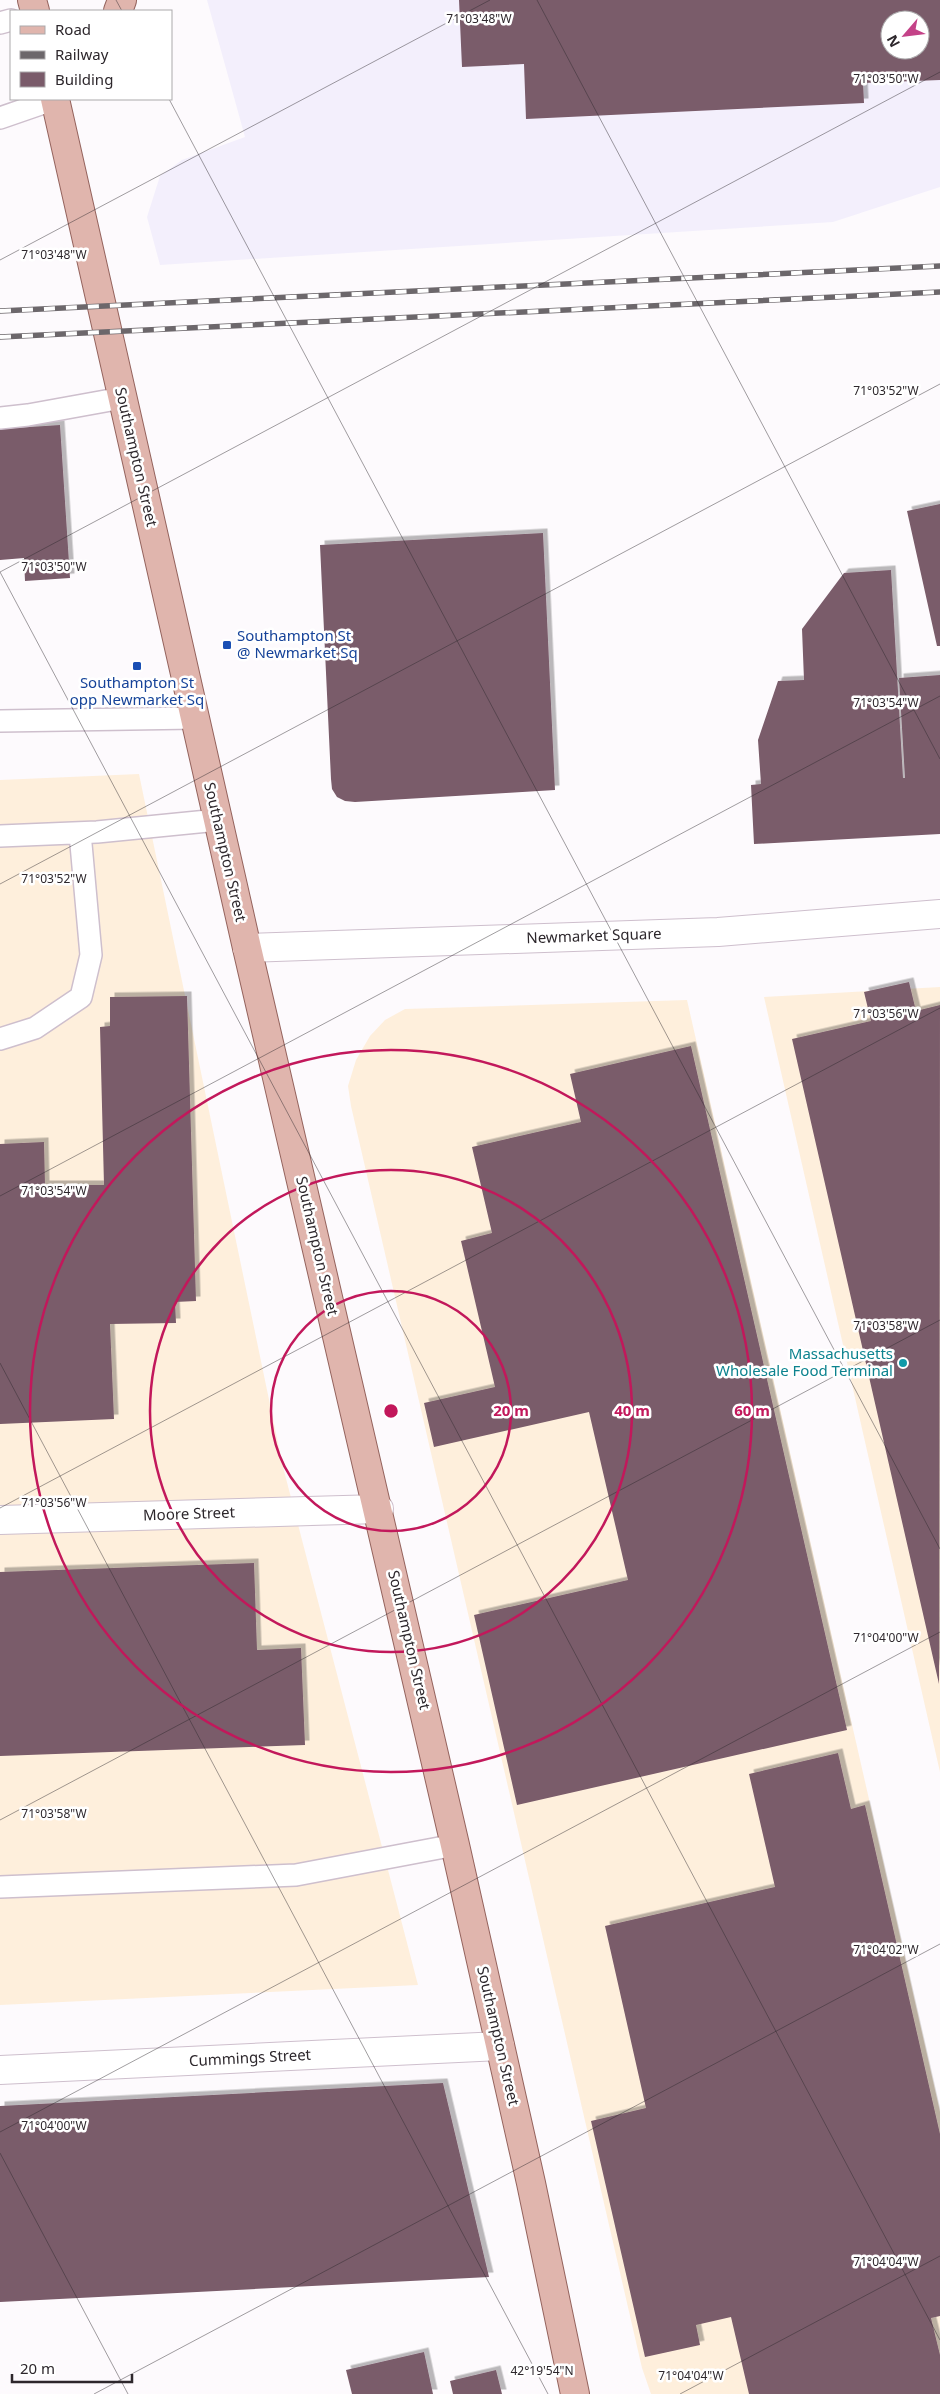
<svg xmlns="http://www.w3.org/2000/svg" width="940" height="2394" font-family="'Noto Sans',sans-serif">
<defs>
<filter id="shadow"><feDropShadow dx="4.5" dy="-4.5" stdDeviation="0" flood-color="#0004"/></filter>
</defs>
<rect width="100%" height="100%" fill="#fdfafd"/>
<path fill="#f3effc" fill-rule="evenodd" d="M207,0h733v187l-107,35 -673,43 -13,-48 13,-41 22,-16 63,-23zM890,20h30v30h-30z"/>
<path fill="#feefdc" d="M139,774l144,693 135,518 -418,20v-1225z
M940,987v785l-176,-775z
M687,1000l253,1111v283h-289l-9,-26 -291,-1262 -3,-20 8,-26 14,-24 15,-16 20,-11z"/>
<path fill="#7a5b6a" fill-rule="evenodd" filter="url(#shadow)" d="M459,0h481v80l-77,3 1,20 -338,16 -2,-55 -62,3zM890,20h30v30h-30z
M60,425l10,153 -45,3 -1,-23 -24,2v-131z
M940,504v142h-3l-30,-135z
M543,533l12,257 -200,12 -10,-1 -8,-4 -5,-8 -1,-10 -11,-234z
M891,570l12,208h2l-6,-100 41,-3v159l-186,10 -3,-59 10,-1 -3,-44 20,-59 26,-1 -2,-51 42,-56z
M909,982l7,29 24,-6 -1,679 -147,-645 79,-18 -7,-29z
M187,996l9,305 -21,1 1,21 -66,1 4,95 -114,5v-280l44,-2 1,43h59l-4,-158 10,-1v-29z
M691,1046l156,684 -330,75 -43,-190 154,-35 -39,-168 -155,35 -10,-44 71,-16 -34,-146 31,-8 -20,-86 109,-25 -11,-48z
M254,1563l3,87 44,-2 4,97 -305,11v-184z
M838,1753l13,56 14,-4 75,329v182l-9,2 9,37v39h-191l-18,-77 -35,8 4,20 -55,12 -54,-236 55,-13 -41,-182 170,-39 -26,-113z
M443,2083l46,194 -489,25v-196z
M424,2352l9,42h-81l-6,-24z
M496,2370l6,24h-49l-3,-13z"/>
<g fill="none" stroke-linecap="round" stroke-linejoin="round">
<defs>
<path id="service" d="M0,23l11,-3
M0,118l55,-19
M0,418l28,-3 94,-17
M0,721l195,-3
M0,836l97,-4 121,-12
M0,1039l35,-11 46,-31 10,-42 -11,-122
M0,1887l296,-12 159,-30"/>
<path id="minor" d="M247,948l471,-16 222,-18
M0,1520l379,-11
M0,2070l500,-24"/>
<path id="primary" d="M32,0l3,11
M118,11l4,-11
M55,99l192,849 208,897 76,338 44,211"/>
</defs>
<use href="#service" stroke="#cebfcd" stroke-width="24"/>
<use href="#minor" stroke="#cebfcd" stroke-width="30"/>
<use href="#primary" stroke="#94635d" stroke-width="30"/>
<use href="#service" stroke="#fff" stroke-width="21"/>
<use href="#minor" stroke="#fff" stroke-width="28"/>
<use href="#primary" stroke="#e0b5ad" stroke-width="28"/>
<defs>
<path id="rail" d="M0,311l940,-45
M0,337l940,-45"/>
</defs>
<use href="#rail" stroke="#6c676b" stroke-width="5.5"/>
<use href="#rail" stroke="#fff" stroke-width="4" stroke-dasharray="11" stroke-linecap="butt"/>
</g>
<path fill="none" stroke="#2d272c" stroke-width="1" stroke-opacity="0.45" d="M116,0l6,11M537,0l403,759M169,99l771,1450M0,260l490,-260M0,572l940,-500M0,572l940,1768M0,884l940,-500M0,1196l940,-500M0,1363l548,1031M0,1508l940,-500M0,1820l940,-500M0,2132l940,-500M0,2153l128,241M94,2394l846,-450M680,2394l260,-138"/>
<g fill="none" stroke="#c2185b" stroke-width="2.5">
<circle cx="391" cy="1411" r="120"/>
<circle cx="391" cy="1411" r="241"/>
<circle cx="391" cy="1411" r="361"/>
</g>
<g fill="#1a4fb4" stroke="#fff" stroke-width="2">
<rect x="222" y="640" width="10" height="10" rx="2.5"/>
<rect x="132" y="661" width="10" height="10" rx="2.5"/>
</g>
<circle fill="#0f9aa8" stroke="#fff" stroke-width="2" cx="903" cy="1363" r="5"/>
<g text-anchor="middle" stroke-width="5" stroke-linejoin="round" paint-order="stroke">
<g font-size="15" fill="#2d272c" stroke="#fff">
<text transform="translate(136 457) rotate(77)" y="5">Southampton Street</text>
<text transform="translate(225 852) rotate(77)" y="5">Southampton Street</text>
<text transform="translate(594 936) rotate(-2)" y="5">Newmarket Square</text>
<text transform="translate(317 1246) rotate(77)" y="5">Southampton Street</text>
<text transform="translate(189 1514) rotate(-2)" y="5">Moore Street</text>
<text transform="translate(409 1640) rotate(77)" y="5">Southampton Street</text>
<text transform="translate(498 2036) rotate(77)" y="5">Southampton Street</text>
<text transform="translate(250 2058) rotate(-3)" y="5">Cummings Street</text>
</g>
<g font-size="15" fill="#164399" stroke="#fff" text-anchor="start">
<text x="237" y="641">Southampton St<tspan x="237" dy="17">@ Newmarket Sq</tspan></text>
<text x="137" y="688" text-anchor="middle">Southampton St<tspan x="137" dy="17">opp Newmarket Sq</tspan></text>
</g>
<g font-size="15" fill="#0d838f" stroke="#fff" text-anchor="end">
<text x="893" y="1359">Massachusetts<tspan x="893" dy="17">Wholesale Food Terminal</tspan></text>
</g>
</g>
<g font-size="12" text-anchor="middle" fill="#2d272c" stroke="#fff" stroke-width="5" stroke-linejoin="round" paint-order="stroke">
<text x="479" y="23">71°03'48"W</text>
<text x="886" y="83">71°03'50"W</text>
<text x="54" y="259">71°03'48"W</text>
<text x="886" y="395">71°03'52"W</text>
<text x="54" y="571">71°03'50"W</text>
<text x="886" y="707">71°03'54"W</text>
<text x="54" y="883">71°03'52"W</text>
<text x="886" y="1018">71°03'56"W</text>
<text x="54" y="1195">71°03'54"W</text>
<text x="886" y="1330">71°03'58"W</text>
<text x="54" y="1507">71°03'56"W</text>
<text x="886" y="1642">71°04'00"W</text>
<text x="54" y="1818">71°03'58"W</text>
<text x="886" y="1954">71°04'02"W</text>
<text x="54" y="2130">71°04'00"W</text>
<text x="886" y="2266">71°04'04"W</text>
<text x="542" y="2375">42°19'54"N</text>
<text x="691" y="2380">71°04'04"W</text>
</g>
<circle cx="391" cy="1411" r="8" fill="#c2185b" stroke="#fff" stroke-width="2.5"/>
<g font-size="15" text-anchor="middle" font-weight="bold" fill="#c2185b" stroke="#fff" stroke-width="5" stroke-linejoin="round" paint-order="stroke">
<text x="511" y="1416">20 m</text>
<text x="632" y="1416">40 m</text>
<text x="752" y="1416">60 m</text>
</g>
<rect x="10" y="10" width="162" height="90" fill="#ffffff" stroke="#aba9ab"/>
<rect x="20" y="26" width="25" height="8" fill="#e0b5ad" stroke="#aba9ab"/>
<text x="55" y="35" font-size="15" fill="#2d272c">Road</text>
<rect x="20" y="51" width="25" height="8" fill="#6c676b" stroke="#aba9ab"/>
<text x="55" y="60" font-size="15" fill="#2d272c">Railway</text>
<rect x="20" y="72" width="25" height="15" fill="#7a5b6a" stroke="#aba9ab"/>
<text x="55" y="85" font-size="15" fill="#2d272c">Building</text>
<g transform="translate(905 35) rotate(242)"><circle r="24" fill="#ffffff" stroke="#aba9ab"/>
<path d="M0-4L9 19L0 12L-9 19Z" fill="#c44288"/>
<text y="-8" font-size="14" font-weight="bold" text-anchor="middle" fill="#2d272c">N</text>
</g>
<path d="M12 2374v8h120v-8" fill="none" stroke="#2d272c" stroke-width="2.5"/>
<text x="20" y="2374" font-size="15" fill="#2d272c" stroke="#ffffff" stroke-width="4" paint-order="stroke">20 m</text>
</svg>
